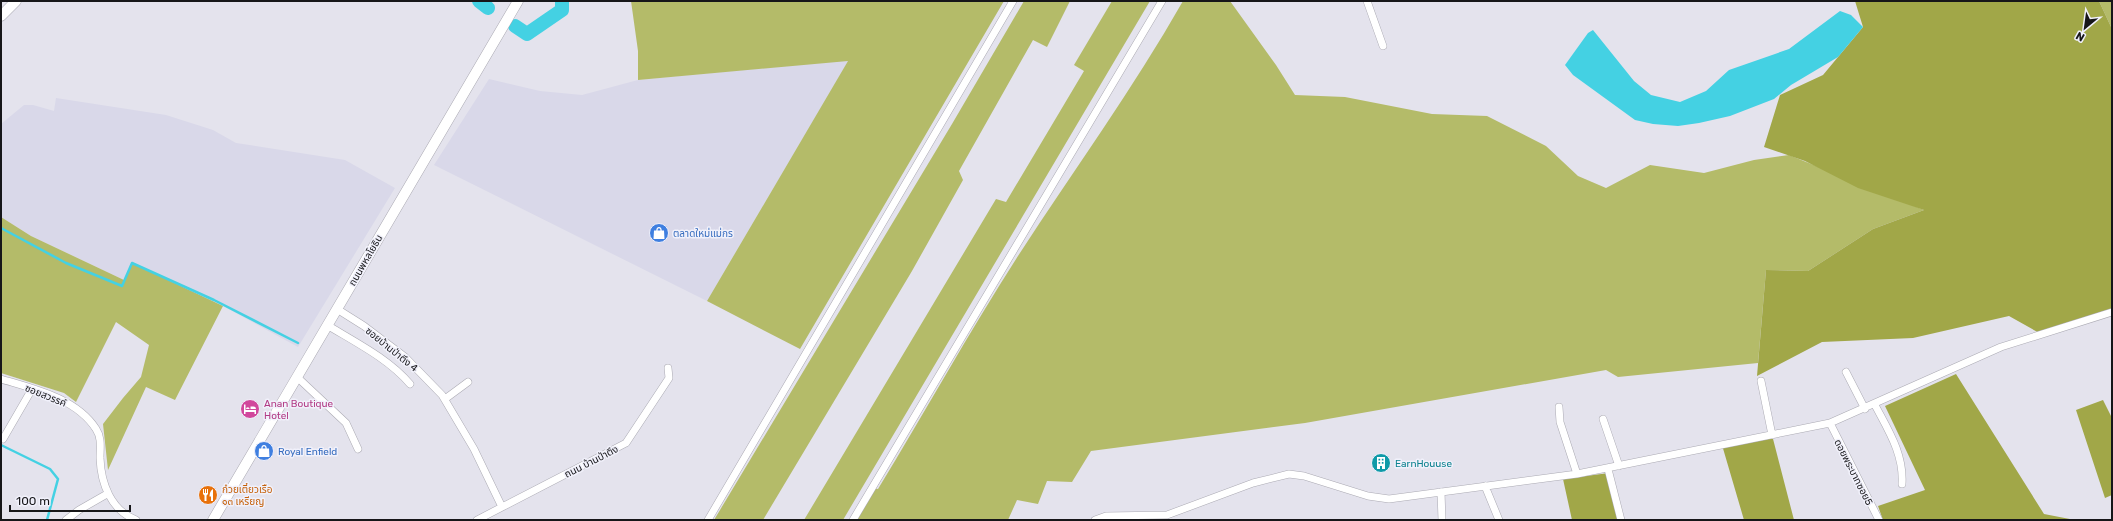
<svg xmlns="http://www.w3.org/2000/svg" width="2113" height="521" font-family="Rubik,'Noto Sans Thai',sans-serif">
<rect width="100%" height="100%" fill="#e4e3ed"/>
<path fill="#d9d8e9" d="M849,60l-142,241 -273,-136 55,-86 51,12 42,4 56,-15z
M56,98l110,17 47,15 23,13 109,17 50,28 -97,159 -75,-41 -91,-42 -8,16 -93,-44 -30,-19v-93l23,-19h9l21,6z"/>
<path fill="#b4bb69" d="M631,1h373l-204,348 -93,-48 141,-240 -210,19v-29z
M1024,1h46l-23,46 -14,-7 -74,131 4,9 -51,91 -149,249h-49l238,-396z
M1112,1h38l-307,519h-39l192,-321 10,3 78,-131 -10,-6z
M1183,1h47l46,64 19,30 50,2 87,17 55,2 59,30 32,30 28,12 44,-23 54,8 50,-13 35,-5 135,55 -51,19 -65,42 -42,-1 -8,93 -140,14 -12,-7 -301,53 -214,28 -19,31 -25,-1 -9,23 -21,-4 -9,20h-155l18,-32 7,1c47,-77 91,-157 140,-233 55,-85 115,-167 165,-255z
M2099,1h13v28z
M1,217l30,19 93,44 8,-17 91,43 -48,94 -29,-13 -38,83 -5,-46 20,-26 18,-21 8,-32 -33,-23 -40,80 -12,-9 -63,-20z"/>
<path fill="#a1a748" d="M1855,1h244l13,28v286l-71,19 -32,-18 -96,22 -91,4 -65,34 9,-106 42,1 65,-42 51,-19 -66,-22 -53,-27 -41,-14 16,-52 43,-20 40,-48z
M1956,374l88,140 31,6h-192l-5,-14 47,-16 -40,-84z
M2103,400l9,18v77l-7,3 -29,-88z
M1772,435l22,85h-50l-22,-75z
M1609,473l12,47h-49l-9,-41z"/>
<path fill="#44d1e3" d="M1840,11l11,4 12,12 -25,30 -47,28 -17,14 -44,17 -31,7 -21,3 -25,-2 -18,-4 -62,-45 -8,-10 23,-32 5,-3 41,51 17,14 29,7 26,-11 23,-21 60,-21z"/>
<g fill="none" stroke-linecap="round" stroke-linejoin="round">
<path stroke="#44d1e3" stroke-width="2.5" d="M1,228l65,35 56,23 10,-23 82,37 84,43
M1,445l49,24 8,10 -11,41"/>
<path stroke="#44d1e3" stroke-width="14" d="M479,1l9,7
M515,26l12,8 35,-24v-9"/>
<defs>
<path id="street" d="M1367,1l16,45
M337,309l27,17 41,31 37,38 32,54 28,58
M327,325c28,17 62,34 83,59
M1846,372l19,37
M297,377l49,46 12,26
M1,379c33,10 75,19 95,50 6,9 4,19 4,29 1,26 11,52 36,62
M1761,381l11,54
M445,399l23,-17
M1875,405c13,25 29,49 27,79
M1559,407l1,15 17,52
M1603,419l16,47
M1830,423l49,97
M3,439l29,-50
M1608,469l13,51
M1485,486l14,34
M1441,492l1,28
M66,520l13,-10 28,-16
M477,520l149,-77 43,-65 -1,-10
M708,520l305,-519
M853,520l309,-519
M1095,520l11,-4 61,-1 86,-32 36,-9 15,2 64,20 21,3 188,-25 253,-51 171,-76 111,-35"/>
<path id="secondary" d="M1,16l15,-15
M213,520l305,-519"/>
</defs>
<use href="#street" stroke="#abaab3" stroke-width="8"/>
<use href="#secondary" stroke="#abaab3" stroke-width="11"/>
<use href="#street" stroke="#fff" stroke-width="7"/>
<use href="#secondary" stroke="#fff" stroke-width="10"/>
</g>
<defs>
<symbol id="shop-disc" viewBox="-11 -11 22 22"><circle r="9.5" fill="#3f7fe0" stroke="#f1f1fb"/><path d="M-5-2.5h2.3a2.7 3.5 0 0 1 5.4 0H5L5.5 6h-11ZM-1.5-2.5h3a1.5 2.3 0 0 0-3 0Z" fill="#fff"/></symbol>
<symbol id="hotel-disc" viewBox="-11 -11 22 22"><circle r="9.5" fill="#d1479c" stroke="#f1f1fb"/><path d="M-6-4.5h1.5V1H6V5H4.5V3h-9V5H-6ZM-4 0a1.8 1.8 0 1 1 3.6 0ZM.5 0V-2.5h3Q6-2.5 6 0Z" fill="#fff"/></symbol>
<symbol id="building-disc" viewBox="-11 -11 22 22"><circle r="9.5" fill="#0f9aa8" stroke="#f1f1fb"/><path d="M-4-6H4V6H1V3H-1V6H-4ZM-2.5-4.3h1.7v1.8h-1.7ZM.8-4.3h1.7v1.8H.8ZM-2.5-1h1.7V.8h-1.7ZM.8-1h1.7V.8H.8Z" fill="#fff"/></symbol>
<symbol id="restaurant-disc" viewBox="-11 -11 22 22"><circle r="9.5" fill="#e8710a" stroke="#f1f1fb"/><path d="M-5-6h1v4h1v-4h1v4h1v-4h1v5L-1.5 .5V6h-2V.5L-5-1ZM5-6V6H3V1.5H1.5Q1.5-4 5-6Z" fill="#fff"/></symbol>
</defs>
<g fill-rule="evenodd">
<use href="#shop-disc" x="648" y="222" width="22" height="22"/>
<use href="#hotel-disc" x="239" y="398" width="22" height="22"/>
<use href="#shop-disc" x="253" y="440" width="22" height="22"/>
<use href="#building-disc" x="1370" y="452" width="22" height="22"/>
<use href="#restaurant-disc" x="197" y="484" width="22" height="22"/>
</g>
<g text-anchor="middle" stroke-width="3" stroke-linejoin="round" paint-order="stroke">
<g font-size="10" fill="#366cbe" stroke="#f1f1fb" text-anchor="start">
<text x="673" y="237">ตลาดใหม่แม่กร</text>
<text x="278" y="455">Royal Enfield</text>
</g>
<g font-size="10" fill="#161619" stroke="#f1f1fb">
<text transform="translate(365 260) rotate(-60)" y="4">ถนนพหลโยธิน</text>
<text transform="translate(392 349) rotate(39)" y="4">ซอยบ้านป่าตึง 4</text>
<text transform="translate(46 395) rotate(22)" y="4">ซอยสวรรค์</text>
<text transform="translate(591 461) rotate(-27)" y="4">ถนน บ้านป่าตึง</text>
<text transform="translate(1854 472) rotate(63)" y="4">ดอยพระบาทซอย5</text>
</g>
<g font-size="10" fill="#b23c85" stroke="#f1f1fb" text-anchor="start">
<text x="264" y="407">Anan Boutique<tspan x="264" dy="12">Hotel</tspan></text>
</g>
<g font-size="10" fill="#0d838f" stroke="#f1f1fb" text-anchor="start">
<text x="1395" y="467">EarnHouuse</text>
</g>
<g font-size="10" fill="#c56008" stroke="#f1f1fb" text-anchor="start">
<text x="222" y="493">ก๋วยเตี๋ยวเรือ<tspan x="222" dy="12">๑๓ เหรียญ</tspan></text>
</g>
</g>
<rect width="2113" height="521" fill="none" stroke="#161619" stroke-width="4"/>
<g transform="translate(2085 28) rotate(209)" stroke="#f1f1fb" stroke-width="3" paint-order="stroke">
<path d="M0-3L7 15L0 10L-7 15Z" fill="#161619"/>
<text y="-6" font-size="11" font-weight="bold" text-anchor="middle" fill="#161619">N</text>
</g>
<path d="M10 505v6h120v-6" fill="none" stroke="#161619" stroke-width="2"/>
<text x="16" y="505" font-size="12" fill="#161619" stroke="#f1f1fb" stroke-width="3" paint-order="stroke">100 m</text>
</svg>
